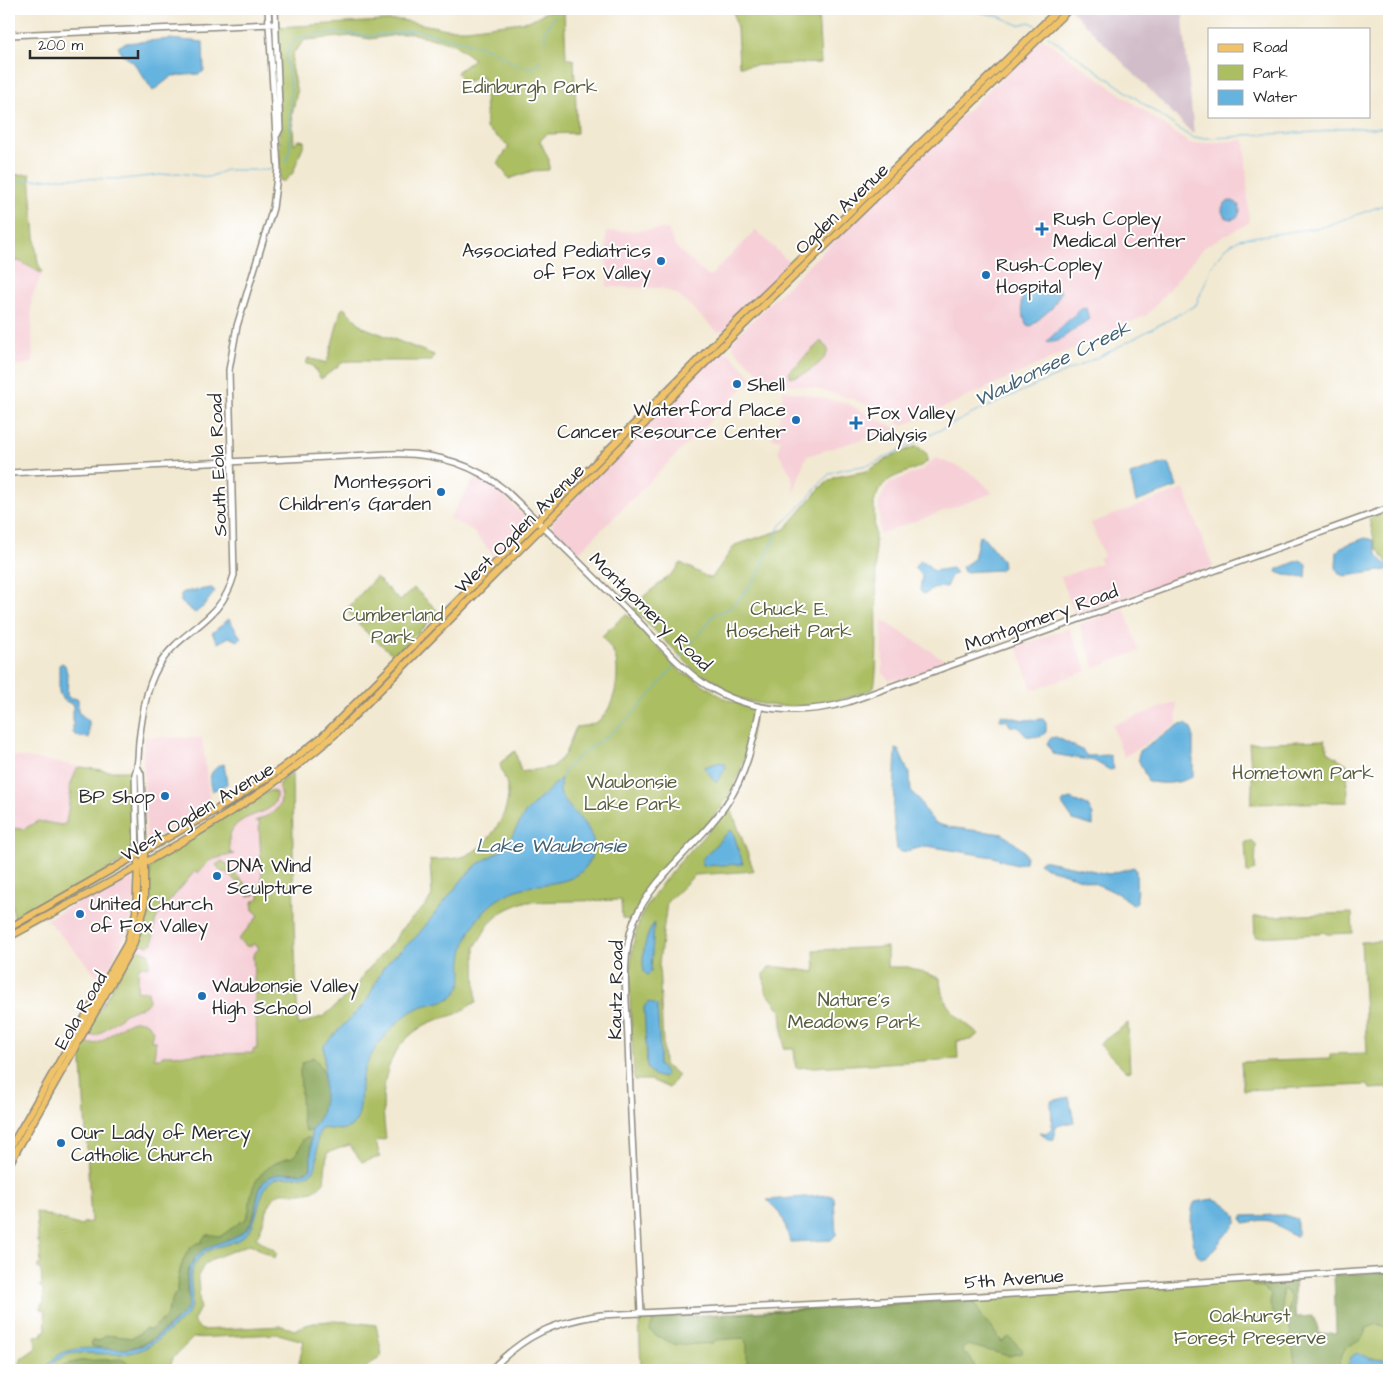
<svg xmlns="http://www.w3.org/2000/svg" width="1398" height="1379" font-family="'Architects Daughter',sans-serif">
<rect width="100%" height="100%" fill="#fff"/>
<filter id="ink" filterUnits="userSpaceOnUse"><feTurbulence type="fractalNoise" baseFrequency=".02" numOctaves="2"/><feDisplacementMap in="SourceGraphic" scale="10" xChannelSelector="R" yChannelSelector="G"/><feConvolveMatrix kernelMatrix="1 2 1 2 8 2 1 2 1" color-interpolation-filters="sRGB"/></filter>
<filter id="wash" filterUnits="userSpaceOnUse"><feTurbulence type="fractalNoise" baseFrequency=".0096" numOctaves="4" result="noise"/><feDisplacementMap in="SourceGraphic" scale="20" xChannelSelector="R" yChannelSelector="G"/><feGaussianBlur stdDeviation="1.12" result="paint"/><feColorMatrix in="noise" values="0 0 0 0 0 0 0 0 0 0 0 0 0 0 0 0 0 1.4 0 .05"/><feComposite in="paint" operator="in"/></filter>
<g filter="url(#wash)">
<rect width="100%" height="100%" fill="#f2e9d2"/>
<path fill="#f6cfd7" d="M1042,38l148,106 55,-4 4,83 -44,23 -58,69 -244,111 -27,-17 -26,-11 -37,-10 -38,-6 -19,-12 -23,-22v-9z
M668,229l8,18 33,30 47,-47 36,35 -68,65 -6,2 -41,-38 -16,-6 -54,-1 -1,-55z
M19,261l23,13 -11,25 2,64 -24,4v-105z
M719,352l10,1 24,25 -176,176 -23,-23 -2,-5 1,-6z
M783,390l63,13 51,26 -91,27 -12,36 -2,-15 -14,-26 3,-11 -9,-2 7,-18z
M935,458l25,9 18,11 15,15 -113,41 -1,-30 7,-17 5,-5 31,-12z
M476,475l22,15 29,29 -1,7 -29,33 -26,-30 -22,-10z
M1184,489l29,78 -138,48 -14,-38 40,-14 -2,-5 5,-2 -13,-33z
M1124,608l15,43 -44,17 -16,-44z
M882,620l66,42 -44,17 -15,1 -6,-7z
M1069,628l18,43 -55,19 -15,-43z
M1176,702l1,22 -53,33 -12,-32z
M145,737l57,1 8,65 -63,39 -4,-82z
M9,755l99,16h24l3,72 -7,14 -119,36z
M292,773l2,150 4,102 -209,182 -8,-161 7,-10 -1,-5 52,-88 -1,-4 10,-27 1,-38 3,-10 119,-74z
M127,876l5,2 2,5v24l-8,28 -24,46 -56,-62z"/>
<path fill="#d1bdc9" d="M1072,9h110l12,126 -123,-125z"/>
<path fill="#abbe62" stroke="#6b7446" d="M733,9h88l-3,3 3,51 -82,3 -2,-37z
M564,10l2,48 8,2 3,73 -30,1 -7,7 9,19v10l-17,1 -23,8 -11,-16 11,-17 -23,-18 -1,-41 -3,-11 -19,7 -6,-11 17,-13 -20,-15 -44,-11 -40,6 -17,-3 -48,4 -12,13 -2,14 6,25 -5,22 2,30 5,-4 6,1 -12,32 -8,8h-5l-3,-154 124,-7 46,9h20l62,-8 17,-9z
M30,174l6,75 2,14 4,9 -1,1 -22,-12 -10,1v-87z
M344,308l19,19 71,28 -2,6h-82l-8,2 -21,16 -9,-14 -6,-1 2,-6 19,5 14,-53z
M821,341l7,8c0,12 -26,29 -38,28l-1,-5z
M917,446l10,8v8c-23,16 -44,9 -53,41 0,24 7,177 -1,186 -58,22 -120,28 -172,-12 -6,-5 -10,-11 -16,-16 -16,-18 -35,-34 -52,-51 9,-18 36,-29 48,-47l30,16 24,-34 50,-16 36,-42 14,-10 32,-6 27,-16z
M1389,511v54l-13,-18 -7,-28z
M376,577l24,24 14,-13 25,24 -44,44 -28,-23 -21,-23z
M626,614l57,60 6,1 33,22 33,14 -7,40 -15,38 -12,19 -70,79 -19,34 -10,-3 -1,-18 -97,2 -21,9 -14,13 -14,23 1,55c-7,3 -13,9 -20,12 -11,4 -23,6 -33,12 -43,26 -43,69 -37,113l-10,3 4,15 -18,5 -13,-17 -22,8 -3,29c-12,15 -28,10 -44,11 -15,8 -15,32 -24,45l21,14 -2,6 -25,-14 -38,15 -8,6 -6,11 2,32 -7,13 8,9 81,-4 13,4c24,-14 55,-8 81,-5l6,30 -19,15h-63l-1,-8 5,-21 -26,-7 -85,4 -20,20 -4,12h-152l5,-12 14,-10 -1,-12 8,-1v-3l3,-1 -1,-21 -4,-1v-5l3,-1 -1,-14 -4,-3 3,-1 -1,-15 -3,-1v-4l3,-1 -2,-23h-3l2,-2 -2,-27 46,14 1,-3 8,-1 -10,-176c6,-4 12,0 19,-4 14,-8 38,-36 53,-12l-2,11h5l-2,17h7l2,-3 90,-2v-4h4l-1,-35 -4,-1 3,-17 -2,-41 6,-7 -5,-4 -6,3 -10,-7 21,-25 -6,-5 -1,-8 7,-4v-13l3,-2 -3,-62h-4c12,-5 27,-10 26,-25 -1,-5 -3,-8 -2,-13l13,-10 2,150 4,102 26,-9 34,-30 4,-10 33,-36 5,-10 26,-25 6,-10 -2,-35c11,-1 24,0 35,-4 22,-9 44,-40 43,-64 0,-11 -7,-19 -8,-29l15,-12 6,21 32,-5 12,-13 11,-27c6,-1 13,-1 19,-4 19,-10 26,-47 20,-67 -3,-7 -9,-14 -13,-20z
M1325,740l3,12 19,12 1,38 -98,2c5,-18 0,-41 -1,-61z
M81,767l27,4h24l3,72 -4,9 -8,9 -108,61 -6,-29v-65l15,1 14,-8 24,4 4,-2 5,-32 -2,-2 8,-21z
M271,790l5,3c2,26 -35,15 -46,41 -2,4 0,14 0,19l4,1 -24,6 -12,13 -3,-2 -37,44 -3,7 -2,21 -5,3 -8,-3 -2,-4 10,-27 2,-43 9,-13z
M730,806l24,65 -59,4 -28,27 -8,61 5,102 14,10 -9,13 -18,-8h-17c-1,-47 -13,-127 10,-169 21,-39 58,-70 86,-105z
M1251,841l5,4 -1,25 -8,3 -2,-31z
M222,861l8,5 -2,2 22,20h4l1,7 -8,1 1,-3 -23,-22 -2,2 -7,-8z
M123,866l1,2 -115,66v-3z
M1352,913l1,20 -26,1 -4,-2 -4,2 -64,3 -1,-20z
M1389,941v147l-19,1 -2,-4 -125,5 -2,-28 89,-3v-5l37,-1 -6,-111z
M887,947v20h21l32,11c1,30 18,39 39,56l-9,6 -13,1 1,18 -162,9 -2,-19h-10l-3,-38 -16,-21 -1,-16 5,-7h11l35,5 -1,-22z
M137,949l12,4v14l-10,-1 -2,26 11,-1 1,10 -4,5 -20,8 -27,21 -10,1 -1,-5 46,-79z
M1128,1023l2,49 -4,-1 -27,-27z
M1389,1272v98h-748l-2,-51 655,-42 2,58 40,-2z"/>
<path fill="#88a558" stroke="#5a6842" d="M313,1057c15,12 15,40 9,57 -3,6 -8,11 -11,17h-5l-4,-9 -2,-51 2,-8z
M308,1137l3,3v29l-4,3c-13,1 -31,-1 -41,8 -13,12 -7,35 -19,48 -21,22 -44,10 -59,43 -5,11 3,24 0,34 -2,9 -11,14 -17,20 -26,22 -47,30 -79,21l-1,-5h8l7,-6 27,3 12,-9 5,1 15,-12 9,-23 3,-3c-1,-11 6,-41 17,-47 2,-2 5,-2 8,-3 2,-11 12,-6 19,-6l19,-14 4,-1c7,-9 5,-20 8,-30 4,-18 25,-32 41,-34l6,-7 4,-11z
M1389,1272v58l-11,-6 -11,4c-5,16 -15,12 -23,23 -4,6 -3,12 -6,19h-42l-8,-53 3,-19 -5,-8h-4l1,22 -6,9 -7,-16 1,-10 -9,-8 -9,-1 -3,-6 44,-3 1,40 18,-1 7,18 16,-1 -2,-58z
M974,1300l7,17 8,7 13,18 7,-5 14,13 -2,3 -12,3 -41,-11 -5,2 -1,4 3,4 5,1 6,14h-229v-25l-3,-7 -28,2 -5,4c-17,-2 -32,6 -47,-5 -6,-3 -10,-3 -14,-9l4,-12h4z
M124,1359l5,5 -2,6h-68l4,-5 17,-4z"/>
<path fill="#65b3df" stroke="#486f85" d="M170,39l33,3 1,29 -5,3 -27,2 -19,15 -19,-28 -13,-10 -3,-6 7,-4z
M1222 210a9 9 0 1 1 18 0a9 9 0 1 1-18 0Z
M1024,287l35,2 2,3 -9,16 -21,18 -5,-1 -5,-20z
M1086,308l3,11 -31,22 -10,2 -1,-2 33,-32z
M1164,463l6,3 7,21 -41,15 -6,-27z
M982,535l20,25 1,7 -4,3 -35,2 -2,-5 12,-8 5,-23z
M1365,538l8,2 5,16 10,10 -1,4 -41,6 -7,-2 -3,-7 1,-16 4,-4z
M1300,560l7,4 -1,13 -21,-2 -8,-3 1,-3z
M920,561l5,1 8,9 19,-3 4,5 -5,3 -5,11 -13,1 -6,5 -4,1 -3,-3 2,-16 -8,-7z
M212,588l3,3 -11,15 -9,7 -14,-11v-8l3,-2z
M229,619l12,19 -4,3 -8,-4 -11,6 -6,-10z
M62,663l3,2 3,12 -1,20 11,2v13l11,9v17l-10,-1 -6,-4v-28l-11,-6 -3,-7v-27z
M1001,715l23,5 19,-1 3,4v9l-6,5 -14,-1 -8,-9 -8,-1 -3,-6h-7z
M1186,724l5,4 2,6v41c-9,9 -33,10 -45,6l-10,-22 1,-8 40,-26z
M1056,737l26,13 5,6 23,-1 4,14 -4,1 -16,-9 -41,-7 -6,-11 3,-5z
M896,749h2l12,27 1,16 7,6 8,14 9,11 13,4 55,7 20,16 3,6 -1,6 -9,3 -23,-8 -66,-11 -25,6 -5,-2 -4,-36z
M720,762l4,1 2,5 -10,15 -12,-16z
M224,764l3,20 -15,7c-5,-13 -1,-23 12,-27z
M561,778c-1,6 -2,14 1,19 14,23 45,36 25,68 -13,20 -39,17 -59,22 -24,5 -44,19 -56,41 -5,9 -9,22 -10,32 -1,11 2,21 -4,30 -8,14 -27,12 -40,18 -7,3 -13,8 -19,13 -15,14 -30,33 -36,53 -5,14 2,45 -13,53 -10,6 -19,0 -29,2 -8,13 0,29 -7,42 -13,10 -30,2 -43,10 -12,8 -12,39 -23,51 -11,15 -34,11 -47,24 -18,19 -6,29 -10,49 -2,11 -11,17 -19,23 -10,8 -19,17 -31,22 -19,8 -51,1 -72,4l-17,9 -5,7h-3c26,-41 73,-7 107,-29 9,-6 35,-26 37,-36 4,-21 -7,-26 8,-48 10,-16 38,-12 54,-32 10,-14 3,-39 20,-48 13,-7 29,0 41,-8v-38l10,-16 3,-16v-54l42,-43 17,-34 10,-11 23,-20 49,-61 13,-12 27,-16 20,-35z
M1070,799l18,7 5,9v11l-20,-6 -11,-16 2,-3z
M730,830l3,2 10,32 -41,2v-7z
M1042,860l67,14 25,-7 2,4 1,32 -3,2c-25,-21 -60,-27 -90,-38l-5,-4z
M654,923l-3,49 -4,3 -3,-3c-3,-16 1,-35 10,-49z
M648,1002l9,3 3,49 -2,10 8,10 -3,4 -10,-3 -6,-7 -3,-61z
M1069,1097l5,25 -18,4 -2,14 -8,-2 -6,-6 6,1 6,-5 -1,-27z
M829,1195l5,2 2,38 -5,5 -41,2 -6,-21 -7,-11 -10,-10z
M1213,1199c10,2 24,11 24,22l-29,35 -7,2c-10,-5 -13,-49 -6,-56z
M1284,1215l13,4v17c-10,0 -18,-13 -28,-15 -8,-2 -17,1 -25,2l-2,-4 1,-3z
M1357,1353l14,6 18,1v10h-43l5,-13z"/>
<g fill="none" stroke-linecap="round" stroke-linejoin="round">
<path stroke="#65b3df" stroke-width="1" d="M963,9l35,7 21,9 10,-3 7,3
M1048,36l144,102c10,0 47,0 52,-3l77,-3 17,-4h51
M544,44l2,-4 -2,-8 15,-23
M286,162l4,-14 1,-59 -5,-30 3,-12 8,-9 22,-4 29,-1 21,3 46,-6 62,15 20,8 17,11 20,4 6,-8
M9,182l51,-4 63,1 55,-6 31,4 17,-7h44
M678,660l36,-45 16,-7 12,-12 17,-23 20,-46 16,-15 34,-38c13,-7 29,-6 43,-10l106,-53 125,-56 93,-50 17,-41 13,-16 13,-9 84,-12 66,-24
M561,778c11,-23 35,-32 54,-48 22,-19 44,-44 61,-67"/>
</g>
</g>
<g filter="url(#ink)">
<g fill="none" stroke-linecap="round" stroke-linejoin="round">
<defs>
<path id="minor" d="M275,9l5,120 -3,6
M9,35l263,-11
M9,473l379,-19c43,-2 83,8 117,36 42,40 83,81 124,122 25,24 48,54 77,73 43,27 94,31 142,17l541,-194
M138,768l3,6 3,77
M137,855l-2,-81c4,-10 3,-22 4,-33 3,-24 7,-54 19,-74 22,-39 62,-42 76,-92l-5,-205 8,-44 36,-118 5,-40 -10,-159
M641,1313c-4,-91 -10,-181 -13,-272 -1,-38 -8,-83 6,-120 19,-46 66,-77 93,-118 20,-29 26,-62 33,-96
M491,1370c33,-35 63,-48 110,-55l380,-19 408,-26"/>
<path id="major" d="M9,928l221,-126 51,-33 41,-32 403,-404 334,-324
M9,937c115,-64 239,-122 336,-212l373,-375 351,-341
M9,1150l118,-206 9,-32 2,-50
M9,1164l124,-219 11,-36v-58"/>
</defs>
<use href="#minor" stroke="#8e8a7e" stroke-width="8"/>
<use href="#major" stroke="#8e8a7e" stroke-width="9"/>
<use href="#minor" stroke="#fff" stroke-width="5"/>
<use href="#major" stroke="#f1c369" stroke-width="6"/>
</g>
</g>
<g fill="#1f6fb2" stroke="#fff" stroke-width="2">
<path d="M1039.5 221.5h5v5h5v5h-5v5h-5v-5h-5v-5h5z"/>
<circle cx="661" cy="261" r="5"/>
<circle cx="986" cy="275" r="5"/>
<circle cx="737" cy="384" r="5"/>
<circle cx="796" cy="420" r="5"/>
<path d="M853.5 415.5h5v5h5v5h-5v5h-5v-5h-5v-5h5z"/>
<circle cx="441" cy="492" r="5"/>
<circle cx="165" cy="796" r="5"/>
<circle cx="217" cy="876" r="5"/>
<circle cx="80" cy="914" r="5"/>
<circle cx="202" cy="996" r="5"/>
<circle cx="61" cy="1143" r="5"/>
</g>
<g text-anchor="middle" stroke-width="4" stroke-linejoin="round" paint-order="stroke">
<g font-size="19" fill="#585e3e" stroke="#fff">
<text x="530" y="93">Edinburgh Park</text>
<text x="789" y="615">Chuck E.<tspan x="789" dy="22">Hoscheit Park</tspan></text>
<text x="393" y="621">Cumberland<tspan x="393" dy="22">Park</tspan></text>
<text x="1303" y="779">Hometown Park</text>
<text x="632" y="788">Waubonsie<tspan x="632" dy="22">Lake Park</tspan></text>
<text x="854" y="1006">Nature's<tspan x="854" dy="22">Meadows Park</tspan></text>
<text x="1250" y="1322">Oakhurst<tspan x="1250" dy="22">Forest Preserve</tspan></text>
</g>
<g font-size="19" fill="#2b2b2b" stroke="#fff">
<text transform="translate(841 208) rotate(-44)" y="7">Ogden Avenue</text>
<text transform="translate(217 465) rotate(-92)" y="7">South Eola Road</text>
<text transform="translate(519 528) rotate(-45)" y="7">West Ogden Avenue</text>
<text transform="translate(651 611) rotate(44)" y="7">Montgomery Road</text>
<text transform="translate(1041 617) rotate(-20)" y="7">Montgomery Road</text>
<text transform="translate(197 811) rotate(-31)" y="7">West Ogden Avenue</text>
<text transform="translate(615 990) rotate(-89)" y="7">Kautz Road</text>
<text transform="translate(80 1010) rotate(-60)" y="7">Eola Road</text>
<text transform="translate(1014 1278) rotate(-4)" y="7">5th Avenue</text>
</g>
<g font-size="19" fill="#2b2b2b" stroke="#fff" text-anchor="start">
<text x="1053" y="225">Rush Copley<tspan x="1053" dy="22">Medical Center</tspan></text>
<text x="651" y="257" text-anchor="end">Associated Pediatrics<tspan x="651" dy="22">of Fox Valley</tspan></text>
<text x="996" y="271">Rush-Copley<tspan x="996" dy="22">Hospital</tspan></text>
<text x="747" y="391">Shell</text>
<text x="786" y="416" text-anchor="end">Waterford Place<tspan x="786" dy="22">Cancer Resource Center</tspan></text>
<text x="867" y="419">Fox Valley<tspan x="867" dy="22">Dialysis</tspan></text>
<text x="431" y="488" text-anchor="end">Montessori<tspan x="431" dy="22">Children's Garden</tspan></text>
<text x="155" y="803" text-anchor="end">BP Shop</text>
<text x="227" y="872">DNA Wind<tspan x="227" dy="22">Sculpture</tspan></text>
<text x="90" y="910">United Church<tspan x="90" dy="22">of Fox Valley</tspan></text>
<text x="212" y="992">Waubonsie Valley<tspan x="212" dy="22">High School</tspan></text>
<text x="71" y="1139">Our Lady of Mercy<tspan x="71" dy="22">Catholic Church</tspan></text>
</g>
<g font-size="20" font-style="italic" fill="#426173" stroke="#fff">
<text transform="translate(1052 363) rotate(-26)" y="7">Waubonsee Creek</text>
<text x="551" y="852">Lake Waubonsie</text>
</g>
</g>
<rect width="1398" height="1379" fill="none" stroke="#fff" stroke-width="30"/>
<rect x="1208" y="28" width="162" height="90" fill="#ffffff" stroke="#aaaaaa"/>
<rect x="1218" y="44" width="25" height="8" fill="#f1c369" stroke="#aaaaaa"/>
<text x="1253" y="52" font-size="15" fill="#2b2b2b">Road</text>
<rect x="1218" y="65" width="25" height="15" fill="#abbe62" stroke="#aaaaaa"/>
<text x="1253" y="78" font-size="15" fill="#2b2b2b">Park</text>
<rect x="1218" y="90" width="25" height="15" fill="#65b3df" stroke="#aaaaaa"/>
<text x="1253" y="102" font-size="15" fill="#2b2b2b">Water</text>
<path d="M30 50v8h108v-8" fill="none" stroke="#2b2b2b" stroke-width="2.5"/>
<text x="38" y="50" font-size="15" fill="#2b2b2b" stroke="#ffffff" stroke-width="4" paint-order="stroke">200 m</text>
</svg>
